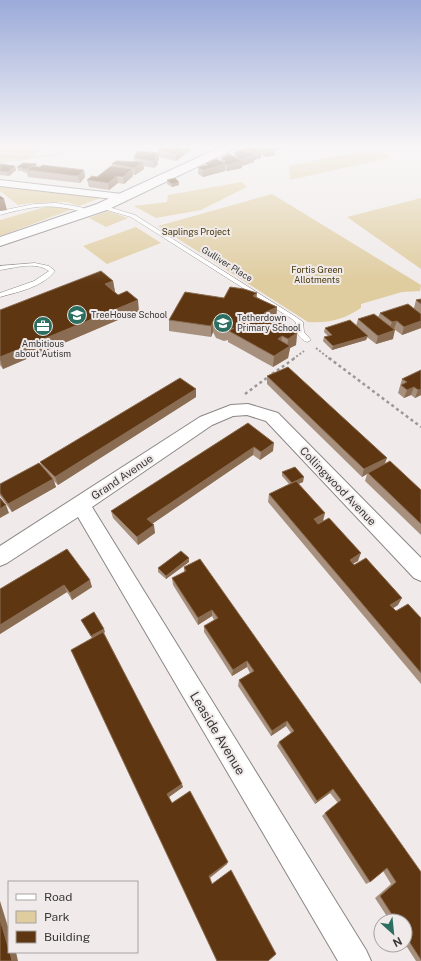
<svg xmlns="http://www.w3.org/2000/svg" width="421" height="961" font-family="'Public Sans',sans-serif">
<rect width="100%" height="100%" fill="#f0ebea"/>
<path fill="#dfcc9f" d="M0,147h44c-13,11 -13,14 -32,14 -4,0 -7,3 -12,3z
M363,151l21,1 5,6 -99,22 -1,-14z
M242,182l5,5 -46,23 -45,8 -22,-12 33,-4 1,-7z
M0,186l96,10 7,1 -24,9 -12,-4 -35,1 -14,2 -18,-14z
M272,194l149,91 -1,6 -18,1 -41,12v4c-19,12 -31,15 -53,14l-150,-96z
M421,198v71l-74,-52z
M49,206l24,3 -73,27v-16z
M108,211l20,7 -22,9 -17,-9z
M136,227l25,16 -54,21 -24,-18z"/>
<g fill="none" stroke-linecap="round" stroke-linejoin="round">
<defs>
<path id="lane" d="M56,203l24,4 13,5 -3,2c-38,-11 -53,-9 -90,1v-4l34,-7z
M102,205l33,10 161,102 7,5 1,10 7,8 -4,2c-8,-3 -12,-11 -11,-19l-4,-4 -161,-102 -31,-9 -1,-1z
M35,263l14,3 6,5c-12,16 -37,21 -55,26v-4l34,-12 15,-10c-14,-10 -34,-3 -49,-1v-4z"/>
<path id="street" d="M0,180l122,14 5,3 -5,3 -122,-14z
M248,404l30,9 143,145v23l-7,-3 -148,-157 -19,-6 -14,1 -21,9 -120,82 274,443 5,11h-33l-260,-444 -71,46 -7,3v-20l200,-129 31,-12z"/>
<path id="secondary" d="M221,147h14l-1,2 -127,61 -107,36v-9l97,-33z"/>
</defs>
<use href="#lane" stroke="#8c8786" stroke-width="1"/>
<use href="#street" stroke="#8c8786" stroke-width="2"/>
<use href="#secondary" stroke="#8c8786" stroke-width="2"/>
<path stroke="#9c9897" stroke-width="1.5" stroke-dasharray="1.5 1.5" stroke-linecap="butt" d="M0,156c31,4 57,-1 87,-9"/>
<path stroke="#9c9897" stroke-width="2" stroke-dasharray="2 2" stroke-linecap="butt" d="M316,348l14,11
M293,359l11,-8"/>
<path stroke="#9c9897" stroke-width="2.5" stroke-dasharray="3 3" stroke-linecap="butt" d="M329,358l92,69
M272,374l23,-16
M245,394l23,-17"/>
<use href="#lane" fill="#fff" fill-rule="evenodd"/>
<use href="#street" fill="#fff" fill-rule="evenodd"/>
<use href="#secondary" fill="#fff" fill-rule="evenodd"/>
</g>
<path fill="#a7907e" d="M166,147h37l-2,1 -4,-1 -2,2 -4,-1v2l-15,11 -17,-4v3l-2,2 1,2 -4,4 -11,-2 1,3 -9,6 -3,-1 1,2 -9,8 -6,-1 -9,7 -20,-3 -2,-7 10,-3 15,-11v-2l23,-2 -1,-6 24,-3v-3z
M246,147h35v2l-6,1v5l-10,2 -4,-2v3l-7,2v2l-12,4v2l-15,3 -2,-1v1l-22,6 -5,-3v-7l8,-2v-2h4v-2l11,1v-4l13,-1v-4l10,-3v-2z
M0,164l15,2 1,4 -7,6 -9,-1z
M17,167h21l47,10 -5,6 -52,-6 -1,-4 -4,-1v-1h-5z
M167,180l12,2v3l-7,2 -5,-3z
M113,281l2,11 24,19 -136,58 -3,-4v-55z
M224,298l53,9 -1,11 -2,1 23,14 -1,12 -6,3 -2,10 -15,9 -45,-25v-2l-4,1 -8,-3 -3,-6 -2,5 -42,-6v-11z
M421,299v29l-19,7 -8,-6h-1v10l-17,5 -9,-7 -1,3 -34,10 -9,-9 1,-4 4,-1 -4,-4 1,-4 31,-2 2,-7 20,-2 2,-4 34,-5 2,-8z
M421,370v25l-6,3 -4,-3 -7,3 -6,-5 4,-14z
M267,376l117,88 37,26v45l-56,-54 2,-7 -5,3 -95,-93z
M196,389v8l-138,88 -4,-4 2,6 -44,25 -12,-16v-12l41,-19 -1,-3z
M248,423l25,28 -13,9 -7,-5 -101,69 3,9 -17,12 -25,-27 -2,-7z
M282,472l21,10 -5,2 25,37 -5,2 40,38 -5,2 45,42 -5,3 3,3 25,7v66l-153,-182 1,-8 20,-10 -7,-8z
M67,549l25,38 -20,13 -5,-8 -67,42v-45z
M189,562l-23,17 -8,-7v-4z
M184,567l237,305v89h-5l-11,-17v-23h-15l-15,-23 16,-14 -8,-13 -13,11 -4,2 -44,-68 3,-3 13,-10 -8,-10 -15,11 -38,-58 2,-4 12,-9 -5,-7 -15,10 -33,-50 1,-6 11,-7 -3,-6 -15,9 -28,-44v-6l10,-6 -2,-4 -14,9 -25,-40 -1,-7 12,-6z
M81,620l24,12 -1,1 79,154 -14,10 3,6 55,61 -17,14 7,83 -125,-323z"/>
<path fill="#8a6c52" d="M185,147h6v3l-15,11 -1,-7z
M272,147h9v2l-6,1v5l-10,2v-7z
M261,151v7l-7,2v2l-12,4v2l-15,3v-6l13,-4v-2l13,-3v-3z
M159,153v7l-2,2 1,2 -4,4 -1,-7 2,-4z
M143,162l1,7 -9,6 -1,-7z
M225,164v7l-22,6v-7z
M15,166l1,4 -7,6 -1,-4z
M132,169l1,7 -9,8 -1,-7z
M84,170l1,7 -5,6 -2,-7z
M117,176l1,7 -9,7 -1,-7z
M179,182v3l-7,2v-3z
M4,199l3,11 -7,1v-11z
M113,281l2,11 -10,-8z
M257,293l-1,11 -3,-8z
M138,300l1,11 -136,58 -3,-10v-2z
M277,307l-1,11 -13,6 1,-11z
M213,321v11l-2,5v-11z
M397,321l-3,8 -5,1 3,-8z
M421,321v7l-19,7 2,-8z
M395,330l-2,9 -17,5 2,-8z
M297,333l-1,12 -6,3 -2,10 -15,9 1,-11 13,-8 1,-9z
M282,336l-1,11 -3,-8z
M368,336l-2,4 -34,10 1,-4z
M414,387l-3,8 -7,3 3,-8z
M196,389v8l-138,88 -3,-8z
M421,389v6l-6,3 3,-8z
M274,443l-1,8 -13,9 1,-8z
M254,447l-1,8 -104,71 -2,-7z
M387,458l-3,8 -16,7 -1,1 -5,3 2,-8z
M304,477l-1,5 -12,5 1,-4z
M53,479l3,8 -44,25 -4,-8z
M6,505l3,8 -9,5v-9z
M325,513l-2,8 -11,6 2,-8z
M154,525l1,8 -17,12 -1,-8z
M361,553l-3,8 -11,6 3,-7z
M189,558v4l-23,17v-3z
M90,580l2,7 -20,13 -2,-7z
M64,585l3,7 -67,42v-9z
M402,598l-4,7 -11,7 3,-7z
M212,610v6l-14,9v-7z
M104,629l1,3 -12,8 -2,-4z
M247,661v6l-15,9 1,-6z
M287,721l-1,5 -15,10 1,-5z
M182,784l1,3 -14,10 -2,-3z
M333,789l-3,4 -15,11 2,-3z
M228,862l-1,2 -18,14v-2z
M0,901l9,29v20l-9,-31z
M10,952h6l2,9h-6z"/>
<path fill="#5e3611" stroke="#8a6c52" d="M162,147l3,1 1,-1h19l-10,7 -17,-4z
M246,147h7l8,4 -8,2 -9,-5z
M259,147h15l2,1 -11,2z
M243,149l11,6 -14,4 -4,-2 3,-1 -5,-3z
M138,151l21,2 -4,4 2,1 -4,3 -19,-3 2,-2h-2z
M229,154l13,7 -15,4 -4,-3 3,-1 -5,-3z
M217,159l8,5 -22,6 -5,-3 10,-2 -2,-2 6,-1 -2,-1z
M116,161l27,1 -9,6 -22,-4z
M23,163l14,1 -2,2h-3l-4,3h-6l1,-1 -6,-1z
M0,164l15,2 -7,6 -8,-1z
M42,165l42,5 -6,6 -51,-6 5,-4 8,1z
M111,166l21,3 -9,8 -6,-1 -9,7 -21,-3 5,-4 5,1z
M175,178l4,4 -7,2 -5,-4z
M0,196l4,3 -4,1z
M101,271l12,10 -8,3 13,11 9,-4 11,9 -138,57v-47z
M230,287l14,2 13,4 -4,3 24,11 -13,6 33,20 -9,6 -6,-3 -4,3 12,7 -16,10 -45,-25 5,-3 -10,2 -8,-3 -3,-6 -2,5 -42,-6 16,-28 39,6z
M421,299v5l-5,-4z
M408,304l13,10v7l-17,6 -7,-6 -5,1 -12,-9z
M374,314l21,16 -17,6 -20,-17z
M350,320l18,16 -35,10 -9,-9 8,-2 -7,-7z
M288,367l99,91 -23,11 -97,-93z
M421,370v19l-3,1 -4,-3 -7,3 -6,-5 6,-3 -5,-3z
M180,378l16,11 -141,88 -15,-15z
M248,423l26,20 -13,9 -7,-5 -107,72 7,6 -17,12 -26,-26z
M390,461l31,29v34l-53,-51z
M39,463l14,16 -45,25 -8,-11v-9z
M295,467l9,10 -12,6 -10,-11z
M296,481l29,32 -11,6 4,5 11,-6 32,35 -11,7 4,5 12,-7 36,40 -12,7 6,6 12,-7 13,14v55l-152,-179z
M0,498l6,7 -6,4z
M67,549l23,31 -20,13 -6,-8 -64,40v-36z
M181,551l8,7 -23,18 -8,-8z
M200,559l221,313v88l-16,-25v-14h-9l-16,-25 16,-14 -9,-14 -17,14 -45,-69 16,-13 -8,-11 -16,12 -38,-59 15,-11 -7,-10 -15,10 -33,-51 15,-9 -7,-10 -14,9 -29,-44 14,-8 -6,-8 -14,8 -26,-40 14,-7 -2,-4z
M94,612l10,17 -13,7 -10,-16z
M103,632l79,152 -15,10 5,9 18,-12 38,71 -19,14 3,8 19,-14 45,84 -8,7h-51l-146,-311z
M0,919l9,31v2h1l2,9h-12z"/>
<linearGradient id="sky" x2="0" y2="1"><stop stop-color="#9baad9"/><stop offset="0.52" stop-color="#f8f6f6"/><stop offset="1" stop-color="#f8f6f6" stop-opacity="0"/></linearGradient>
<rect width="421" height="282" fill="url(#sky)"/>
<defs>
<symbol id="school-disc" viewBox="-11 -11 22 22"><circle r="9.5" fill="#2c6f61" stroke="#f0ebea"/><path d="M0-5L7-2L0 1L-7-2ZM-4 1L0 2.5L4 1V4Q0 6-4 4Z" fill="#fff"/></symbol>
<symbol id="office-disc" viewBox="-11 -11 22 22"><circle r="9.5" fill="#2c6f61" stroke="#f0ebea"/><path d="M-6-3h4V-5.5h4V-3h4V5H-6ZM-1-4.5V-3h2v-1.5ZM-6 0V1H6V0Z" fill="#fff"/></symbol>
</defs>
<g fill-rule="evenodd">
<use href="#school-disc" x="66" y="304" width="22" height="22"/>
<use href="#school-disc" x="212" y="312" width="22" height="22"/>
<use href="#office-disc" x="32" y="315" width="22" height="22"/>
</g>
<g text-anchor="middle" stroke-width="4" stroke-linejoin="round" paint-order="stroke">
<g font-size="9" fill="#49390d" stroke="#f0ebea">
<text x="196" y="235">Saplings Project</text>
<text x="317" y="273">Fortis Green<tspan x="317" dy="10">Allotments</tspan></text>
</g>
<g font-size="9" fill="#3a3837" stroke="#f0ebea">
<text transform="translate(227 264) rotate(32)" y="3">Gulliver Place</text>
</g>
<g font-size="9" fill="#3a3837" stroke="#f0ebea" text-anchor="start">
<text x="91" y="318">TreeHouse School</text>
<text x="237" y="321">Tetherdown<tspan x="237" dy="10">Primary School</tspan></text>
<text x="43" y="347" text-anchor="middle">Ambitious<tspan x="43" dy="10">about Autism</tspan></text>
</g>
<g font-size="11" fill="#3a3837" stroke="#f0ebea">
<text transform="translate(122 477) rotate(-34)" y="4">Grand Avenue</text>
<text transform="translate(338 486) rotate(46)" y="4">Collingwood Avenue</text>
</g>
<g font-size="13" fill="#3a3837" stroke="#f0ebea">
<text transform="translate(218 733) rotate(59)" y="5">Leaside Avenue</text>
</g>
</g>
<rect x="8" y="881" width="130" height="72" fill="#f0ebea" stroke="#a7a3a2"/>
<rect x="16" y="894" width="20" height="6" fill="#ffffff" stroke="#a7a3a2"/>
<text x="44" y="901" font-size="12" fill="#3a3837">Road</text>
<rect x="16" y="911" width="20" height="12" fill="#dfcc9f" stroke="#a7a3a2"/>
<text x="44" y="921" font-size="12" fill="#3a3837">Park</text>
<rect x="16" y="931" width="20" height="12" fill="#5e3611" stroke="#a7a3a2"/>
<text x="44" y="941" font-size="12" fill="#3a3837">Building</text>
<g transform="translate(393 933) rotate(153)"><circle r="19" fill="#f0ebea" stroke="#a7a3a2"/>
<path d="M0-3L7 15L0 10L-7 15Z" fill="#2c6f61"/>
<text y="-6" font-size="11" font-weight="bold" text-anchor="middle" fill="#3a3837">N</text>
</g>
</svg>
